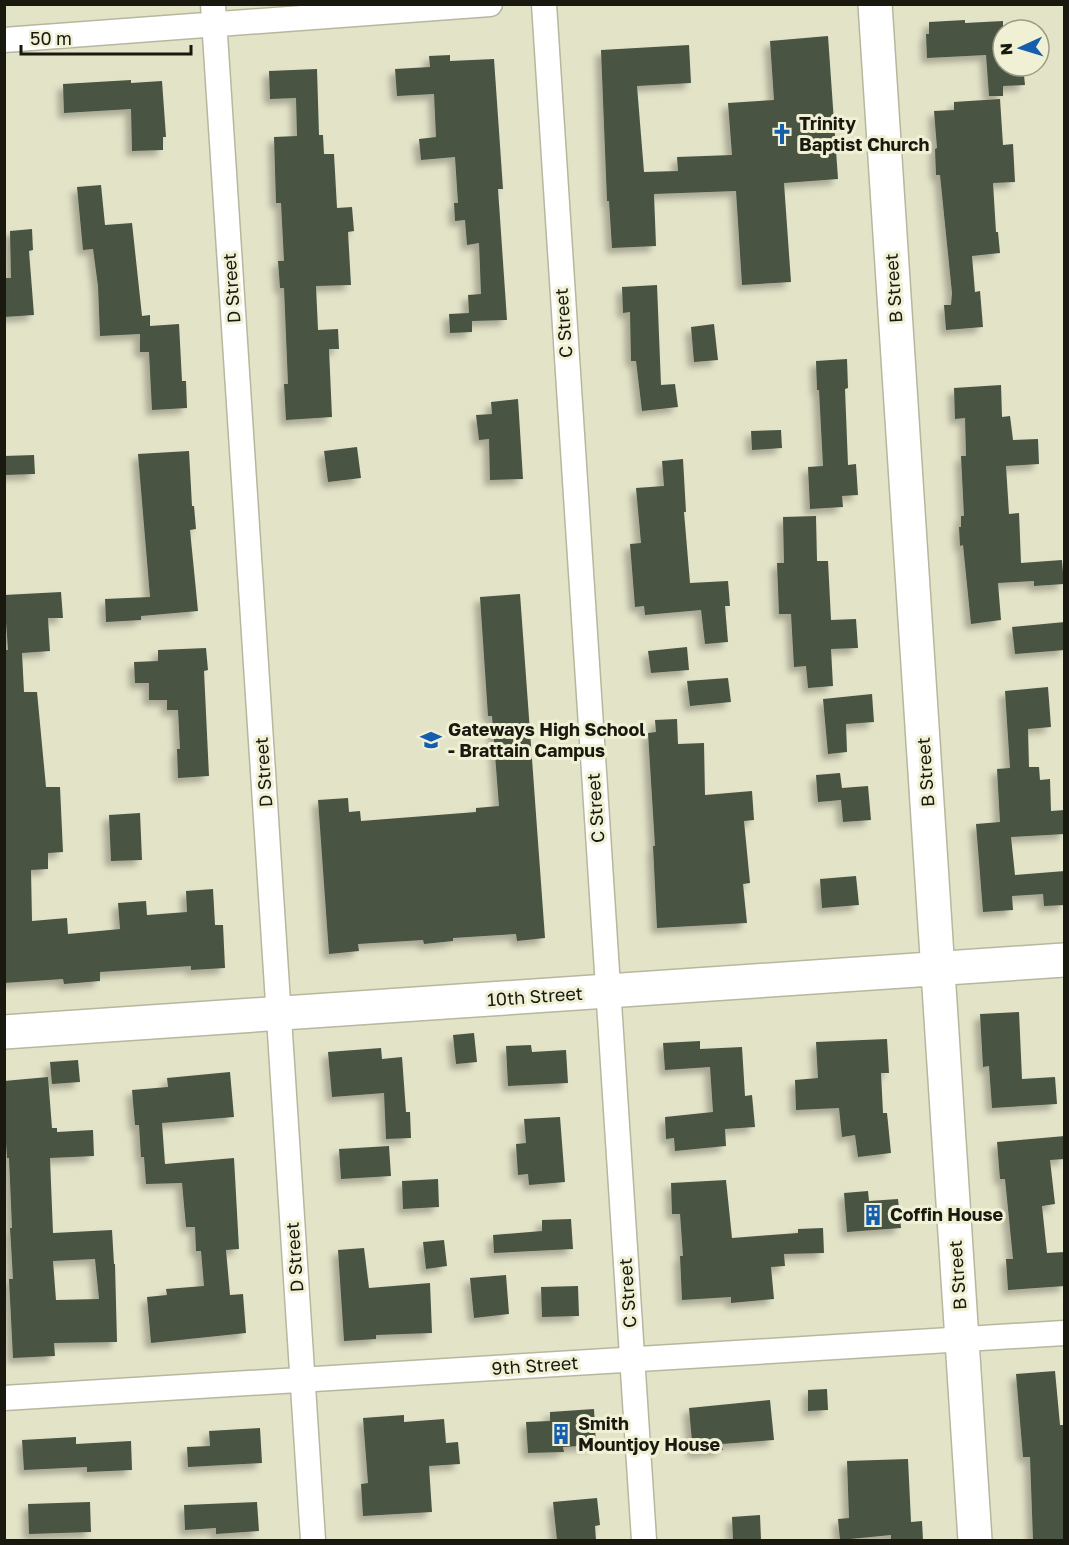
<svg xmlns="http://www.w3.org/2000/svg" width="1069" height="1545" font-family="'Golos Text',sans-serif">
<defs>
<filter id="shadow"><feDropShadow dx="-5.5" dy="5.5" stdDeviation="3" flood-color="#0004"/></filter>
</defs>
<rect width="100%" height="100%" fill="#e3e3c8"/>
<path fill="#485542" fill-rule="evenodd" filter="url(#shadow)" d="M965,20v3l38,-2v45h20l2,19 -22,1v10h-14l-3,-41 -59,3 -1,-24h3v-12z
M828,36l10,143 -54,4 7,99 -49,3 -6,-94 -82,3 2,52 -44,2 -3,-47h-2l-6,-151 88,-5 2,38 -54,3 7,86 34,-1 -1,-14 55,-2 -4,-52 46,-3 -4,-59z
M450,55v6l44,-2 9,130h-5l9,131 -35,1v11l-22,1 -1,-19 20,-1 -1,-18 13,-1 -2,-51 -12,2 -2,-25 -10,1 -1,-18h4l-3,-46 -34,3 -2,-21 17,-2 -2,-43 -37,2 -2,-27 35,-2 -1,-11z
M317,69l2,66h4l1,19h10l3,54 15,-1 2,24 -6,1 3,53 -35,1 2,44 20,-1 1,20h-10l3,68 -46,3 -2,-36h4l-4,-96h-4l-2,-27h6l-3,-58h-5l-2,-66 23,-1 -1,-38 -26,1 -1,-28z
M131,80v3l31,-2 4,56h-3v13l-31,1 -1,-42 -67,4 -1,-29z
M1000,99l3,46 10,-1 2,38 -22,1 3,49h2l2,21 -28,3 3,36 5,-1 3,36 -37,3 -2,-25h7l1,-12 -12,-118h-4l-1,-26 2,-1 -3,-37 20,-1v-8z
M101,185l4,40 27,-2 10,93 8,-1v11l29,-2 3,57h4l1,27 -35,2 -3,-58h-9v-18l-40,2 -2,-50 -5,-37 -10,1 -6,-63z
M32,229l1,21 -4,1 5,64 -30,2v-39h7l-1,-47z
M657,285l4,100 14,-1 3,23 -36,4 -6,-50h-5l-1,-49 -7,1 -1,-26z
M714,324l4,36 -24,2 -3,-35z
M847,359l1,29 -3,1 3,76 8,-1 2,31 -16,1 1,11 -33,2 -2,-42 15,-1 -4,-76h-2l-1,-29z
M1001,385l1,32 8,-1 3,24 25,-1 1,25 -33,2 3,48 10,-1 2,50 41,-3 2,24 -30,2v-5l-36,2 3,37 -30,4 -8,-79 -3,1 -1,-19h2v-11h3l-3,-60h5l-1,-38 -10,1 -1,-31z
M518,399l5,80 -33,1 -1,-41 -10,1 -3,-25 16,-1 -1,-12z
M781,430l1,18 -30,2 -1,-19z
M357,447l4,31 -33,4 -4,-31z
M189,451l3,55h2l2,23 -6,1 8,81 -57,5v4l-35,2 -1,-23 45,-2 -12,-143z
M34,455l1,19 -31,1v-19z
M683,459l3,53h-2l6,71 38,-2 2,25h-5l3,36 -23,2 -4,-34 -56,5 -1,-9 -9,1 -5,-63 11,-1 -5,-55 28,-2 -2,-25z
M816,516l1,45h11l3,59 25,-1 2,29 -27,1 2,37 -25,2 -2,-22 -12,1 -3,-53h-12l-2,-51h7l-1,-46z
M61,592l2,26h-15l2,33 -28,2 2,39h13l9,95h14l3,65 -15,1v16l-17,1 1,51 35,-3 1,16 52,-5 -2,-26 28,-2 1,14 40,-3 -1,-21 27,-2 2,36h8l2,43 -34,2v-4l-91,6v9l-36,3 -1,-5 -59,4v-333h4l-4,-55z
M520,594l25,344 -28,3 -1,-7 -63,4v3l-29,3 -1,-4 -65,4 1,7 -30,3 -11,-154 30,-2 1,14 11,-1 1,10 115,-9v-4l23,-2 -7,-90h-4l-8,-119z
M1065,622v28l-50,4 -3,-27z
M687,647l2,23 -38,3 -3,-22z
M206,648l2,22 -4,1 5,105 -31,2 -1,-29h3l-2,-39h-11v-10h-18v-17h-14l-1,-21 24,-1v-11z
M728,678l3,24 -41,4 -3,-25z
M1048,687l3,40 -23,2 1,38h10l1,13 10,-1 1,32 14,-1v24l-54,3 4,38 50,-4v34l-21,1 -1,-12 -31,2 1,14 -30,2 -7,-88 24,-2 -3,-53 13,-1 -5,-77z
M872,694l2,28 -28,2 1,28 -19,2 -5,-55z
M677,719l1,25 26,-1 1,52 47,-4 2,29 -10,1 6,62 -7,1 4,39 -90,5 -4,-82h2l-7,-113 8,-1 -1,-12z
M840,773l2,15 26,-2 3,34 -28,2 -2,-22 -23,2 -2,-27z
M140,813l2,47 -31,1 -2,-46z
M856,876l3,29 -37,3 -2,-29z
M1019,1012l3,67 33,-2 2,27 -65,4 -3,-42 -6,1 -3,-53z
M474,1033l3,29 -21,2 -3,-29z
M887,1039l2,34h-8l2,40h4l4,40 -33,4 -3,-22 -13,2 -3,-29 -43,2 -1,-30 23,-2 -2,-36z
M700,1041v8l42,-2 3,49 7,-1 3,32 -30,2 1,17 -51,5 -1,-13 -8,1 -1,-22 48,-5 -3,-45 -45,3 -2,-27z
M531,1045l1,7 34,-2 2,33 -60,3 -2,-40z
M381,1048l1,11 20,-2 4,55h4l1,26 -25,1 -2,-46 -52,4 -4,-45z
M78,1060l2,22 -28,2 -2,-22z
M230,1072l4,45 -72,6 3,41 69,-6 5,91 -13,1 4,45 13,-1 3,39 -95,10 -4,-46 20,-2 -1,-6 38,-3 -3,-35h-5l-1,-24h-9l-4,-44 -36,1 -2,-27h-3l-2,-32h-4l-3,-35 36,-3 -1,-9z
M48,1077l4,51h5v4l36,-2 1,26 -44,2 3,75 59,-3 2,34h1l2,78 -63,1 1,13 -42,2 -4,-79h4l-3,-51h2l-3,-70h-2l-3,-44v-33zM95,1259l4,40 -43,1 -3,-39z
M560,1117l5,65 -36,3 -1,-11 -10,1 -2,-31 10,-1 -2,-24z
M1065,1136v23l-15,1 5,44 -13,2 5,47 18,-1v34l-57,4 -2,-31h7l-8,-80h-5l-3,-37z
M389,1146l2,30 -50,3 -2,-30z
M438,1179l1,28 -36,2 -1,-28z
M726,1180l6,58 66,-5v-4l25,-1 1,25 -40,1 1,12 -14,1 3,32 -43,4v-6l-49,3 -2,-44h3l-3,-42h-8l-1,-31z
M868,1191l1,10 29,-2 3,29 -54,4 -3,-39z
M571,1219l2,30 -79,4 -1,-18 49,-4v-11z
M444,1240l3,26 -21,3 -3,-27z
M364,1248l5,40 61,-5 2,50 -56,2v4l-32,2 -6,-91z
M506,1275l3,39 -35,4 -4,-40z
M578,1286l1,30 -37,1 -1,-30z
M1055,1371l5,54h5v115h-32l-3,-83h-7l-7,-83z
M827,1389l1,21 -20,1v-21z
M770,1400l4,40 -52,4 1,6 -30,3 -4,-45z
M594,1409l2,36 -33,2 1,5 -36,1 -2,-31 24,-1v-9z
M404,1415v7l40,-3 2,24 12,-1 2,22 -31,2 3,46 -69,4 -2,-32 7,-1 -5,-65z
M260,1428l2,35 -74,4 -1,-20 23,-1 -1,-15z
M76,1437v7l55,-3 1,29 -45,2v-5l-63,3 -2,-30z
M908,1459l3,63 11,-1 1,19h-32v-5l-51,5 -2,-21 11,-1 -2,-57z
M597,1498l3,27 -5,1 1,14h-39l-4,-38z
M90,1502l1,30 -62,2 -1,-30z
M257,1502l2,29 -43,3v-6l-31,2 -1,-25z
M760,1515l1,25h-28l-1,-23z"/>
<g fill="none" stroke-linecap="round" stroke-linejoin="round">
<defs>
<path id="street" d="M213,4l100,1536
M544,4l100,1536
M4,40l486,-36
M4,1398l1060,-65"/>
<path id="secondary" d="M875,4l100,1536
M4,1032l1060,-72"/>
</defs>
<use href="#street" stroke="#b8b79e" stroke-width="27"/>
<use href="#secondary" stroke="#b8b79e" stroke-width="36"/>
<use href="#street" stroke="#fff" stroke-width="24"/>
<use href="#secondary" stroke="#fff" stroke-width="33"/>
</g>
<defs>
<symbol id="church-bare" viewBox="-9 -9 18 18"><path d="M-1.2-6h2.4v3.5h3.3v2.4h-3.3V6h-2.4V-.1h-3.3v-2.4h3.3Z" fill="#155eae" stroke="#f0f0d5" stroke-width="2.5" paint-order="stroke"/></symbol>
<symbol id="school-bare" viewBox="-9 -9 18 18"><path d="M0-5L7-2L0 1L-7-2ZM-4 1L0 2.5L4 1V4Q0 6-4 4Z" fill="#155eae" stroke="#f0f0d5" stroke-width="2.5" paint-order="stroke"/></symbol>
<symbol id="building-bare" viewBox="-9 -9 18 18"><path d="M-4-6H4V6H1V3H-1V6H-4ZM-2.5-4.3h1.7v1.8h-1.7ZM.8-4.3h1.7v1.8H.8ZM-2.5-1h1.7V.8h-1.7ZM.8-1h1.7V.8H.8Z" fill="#155eae" stroke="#f0f0d5" stroke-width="2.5" paint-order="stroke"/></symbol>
</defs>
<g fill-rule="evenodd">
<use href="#church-bare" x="767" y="119" width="30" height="30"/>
<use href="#school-bare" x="416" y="725" width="30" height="30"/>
<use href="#building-bare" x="858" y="1200" width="30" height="30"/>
<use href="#building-bare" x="546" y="1419" width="30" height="30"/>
</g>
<g text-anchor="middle" stroke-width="6" stroke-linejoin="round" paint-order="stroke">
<g font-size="18" font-weight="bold" fill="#19190f" stroke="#f0f0d5" text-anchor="start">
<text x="799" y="130">Trinity<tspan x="799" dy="21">Baptist Church</tspan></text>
<text x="448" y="736">Gateways High School<tspan x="448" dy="21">- Brattain Campus</tspan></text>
<text x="890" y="1221">Coffin House</text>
<text x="578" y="1430">Smith<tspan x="578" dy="21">Mountjoy House</tspan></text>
</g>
<g font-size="18" fill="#19190f" stroke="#f0f0d5">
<text transform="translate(232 288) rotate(-94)" y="6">D Street</text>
<text transform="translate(894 288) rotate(-94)" y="6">B Street</text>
<text transform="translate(564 323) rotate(-94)" y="6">C Street</text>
<text transform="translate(264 772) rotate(-94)" y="6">D Street</text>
<text transform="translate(926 772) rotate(-94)" y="6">B Street</text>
<text transform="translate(596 808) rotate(-94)" y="6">C Street</text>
<text transform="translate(535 997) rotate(-4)" y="6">10th Street</text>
<text transform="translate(295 1257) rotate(-94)" y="6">D Street</text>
<text transform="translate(958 1275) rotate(-94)" y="6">B Street</text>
<text transform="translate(628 1293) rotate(-94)" y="6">C Street</text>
<text transform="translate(535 1366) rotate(-4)" y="6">9th Street</text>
</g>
</g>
<rect width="1069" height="1545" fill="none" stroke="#19190f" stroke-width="12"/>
<g transform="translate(1021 48) rotate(266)"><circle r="28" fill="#f0f0d5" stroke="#9a9a86" stroke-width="1.5"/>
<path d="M0-4.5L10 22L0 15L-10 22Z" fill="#155eae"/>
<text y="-9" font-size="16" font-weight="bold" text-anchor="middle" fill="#19190f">N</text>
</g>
<path d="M21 45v9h170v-9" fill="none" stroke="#19190f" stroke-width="3"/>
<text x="30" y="45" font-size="18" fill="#19190f" stroke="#f0f0d5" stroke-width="4.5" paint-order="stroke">50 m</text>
</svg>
